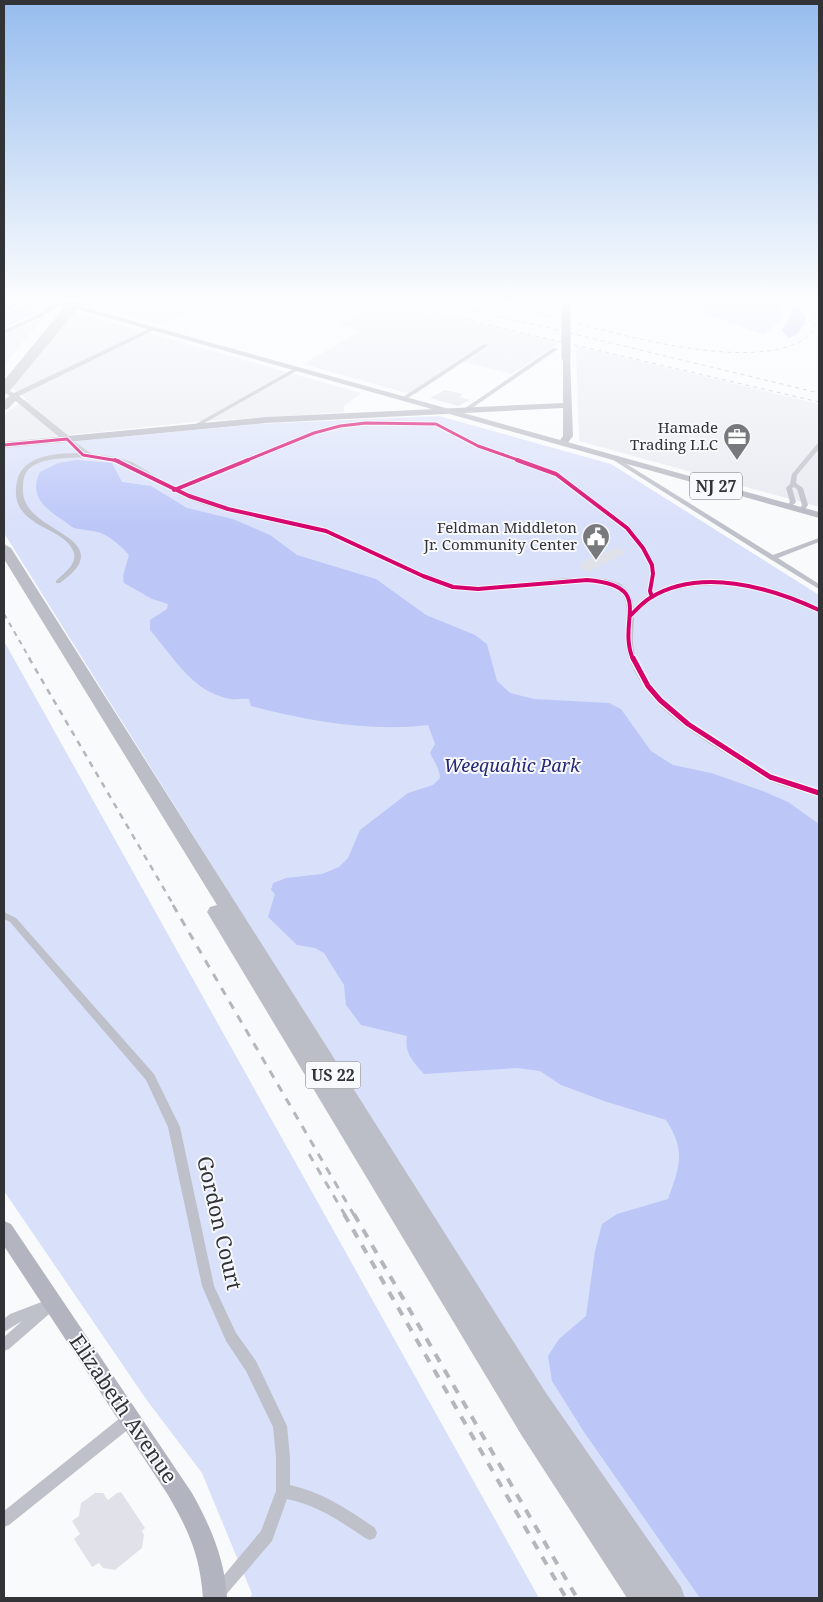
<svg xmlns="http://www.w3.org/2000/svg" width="823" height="1602" font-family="'Noto Serif',serif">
<rect width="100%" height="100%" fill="#f9fafc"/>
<path fill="#e8eaf1" d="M86,303h124l-48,22z
M377,303h5l178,39 -48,32 -49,-12 -49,33 -111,-31 58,-33 -22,-7z
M74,312l287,81 -17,13v6l-151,10 -189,20v-25l3,-5 19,-13 -14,-11z
M47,316l-19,20 -24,29v-31z
M576,346l243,58v103l-240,-66z"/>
<path fill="#d9e0fa" d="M27,303l15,3 -5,7 -33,15v-14z
M676,303h104l3,16 -19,16z
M439,416l172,48 208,131v1003h-136l-132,-191 -547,-874v-85l255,-24z
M4,641l535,957h-289l2,-4 -50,-121 -56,-74 -142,-208z"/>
<path fill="#bcc7f8" d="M798,307l7,9v7l-8,11 -8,4 -7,-7 11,-22z
M77,460l35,3 10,19 29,4 36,22 46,11 37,16 27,20 79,24 50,36 49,20 12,9 10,37 13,12 24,6 75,4 12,6 30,42 22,14 38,8 52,18 25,11 31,22v774h-119l-116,-166 -32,-51 -4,-25 11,-17 27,-23 9,-65 7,-27 15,-10 51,-15c12,-33 18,-48 -2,-79l-62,-19 -43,-16 -21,-14 -23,-3 -93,6c-11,-12 -20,-21 -17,-38l-46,-11 -15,-20 -2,-20 -20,-32 -9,-5 -18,-3 -29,-28 7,-23 -4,-4 2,-7 13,-5 36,-4 17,-7 9,-9 12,-28 48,-37 25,-8 7,-7c0,-8 -6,-17 -10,-25l5,-9 -7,-19c-59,7 -120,-4 -177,-19l-2,-7c-7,-1 -13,1 -19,0 -38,-7 -57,-43 -80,-69v-10l17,-11 1,-5 -16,-5 -28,-16 -1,-7 6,-21c-8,-9 -17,-17 -28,-22 -9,-3 -18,-3 -27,-5 -4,-2 -9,-7 -13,-9 -18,-12 -32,-25 -21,-47l18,-9z"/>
<path fill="#e1e2e9" d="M445,390l18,4 -4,3 11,3 -12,6 -28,-8z
M616,547l11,5 -39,20 -9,-5 4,-2 -3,-1 13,-7 3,1z
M121,1492l24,36 -3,3 2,4 -2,13 -27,22 -12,-2 -4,-5 -7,4 -18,-28 6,-5 -8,-13 7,-5 2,-13 14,-10h8l5,7 9,-7z"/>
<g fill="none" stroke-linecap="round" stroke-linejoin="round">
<path fill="#bec0ca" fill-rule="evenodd" d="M814,303h5v3z
M484,344l5,1 -84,55 -5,-1z
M553,348l5,1 -96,66h-4v-2z
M295,368l5,1 -101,57 -5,-1z
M65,438h4l23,16 23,3 17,5 43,26 23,10 36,11 65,13 29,8 98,45 22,8 13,3 17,1 89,-9h20l18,1 16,5 6,6 5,9 2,10c48,-47 131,-26 185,-2v5c-13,-4 -26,-11 -40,-16 -36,-12 -94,-18 -128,4 -6,5 -11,11 -17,16 0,12 -3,26 1,38 15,48 65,76 105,101 13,8 25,17 39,23 13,5 27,8 40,12v6c-15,-4 -32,-8 -47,-14 -15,-7 -28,-17 -42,-26 -40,-24 -87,-53 -102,-101 -7,-19 8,-54 -12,-67 -27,-18 -118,7 -156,2 -18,-2 -35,-11 -51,-18 -28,-13 -56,-28 -84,-39 -25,-10 -54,-12 -80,-17 -21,-5 -43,-11 -63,-20 -16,-7 -31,-19 -47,-27 -21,-12 -45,-13 -69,-11 -12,1 -26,2 -36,10 -6,5 -7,12 -7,20 -3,40 71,45 56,76 -4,8 -12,13 -19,19h-4v-2c7,-7 21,-16 18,-28 -8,-27 -61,-24 -58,-65 1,-6 1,-10 4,-15 11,-20 44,-20 64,-20l-19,-13z
M819,443v6l-22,26 -1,8 7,5 5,17 -4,6h-4l-1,-1 3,-5 -5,-16 -3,-2 -2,1 4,14 -5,5h-4l-1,-1 4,-4 -4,-14 4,-4 2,-10 25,-30z
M612,455l161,100 46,-17v4l-41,16 41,26v5l-49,-30 -160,-101 -1,-1z
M4,912l12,6 138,156 26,53 34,159 22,47 20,28 31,65 3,31v28c32,7 59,25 85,43l2,5 -2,5 -5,2 -5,-2c-25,-17 -48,-33 -78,-39l-15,42 -48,56h-10l-2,-5 2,-5 47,-56 15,-40v-34l-3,-30 -27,-56 -20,-30 -24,-55 -34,-159 -22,-47 -136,-158 -6,-3z
M52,1298l4,2 2,4 -2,4 -47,41 -5,2v-14l18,-16 -18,11v-13l6,-5z
M130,1412l5,2 2,5 -2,5 -126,101 -5,2v-16l121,-97z"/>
<path fill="#bec0ca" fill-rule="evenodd" d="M53,303h7l-17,13 -39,18v-4l35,-16z
M151,328l5,1 -137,67 51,41v4h-6l-58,-48 4,-2 4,2z"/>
<path fill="#b2b4c0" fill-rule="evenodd" d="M563,355l7,2 3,79 -7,9 -3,1 -5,-3 5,-7v-28l-297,15 -262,25v-6l262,-25 297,-14z
M4,1221l7,3 181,269c19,34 33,67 35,105h-24c-3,-42 -14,-67 -35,-103l-164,-249z"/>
<path fill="#b6b9c3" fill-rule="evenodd" d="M55,303h13l751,209v6z"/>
<path fill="#bbbec7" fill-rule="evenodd" d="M9,303h12l-17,9v-7z
M78,303h11l-9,7h-6l-2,-2z
M14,393l6,3 -12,13 -4,1v-10z
M4,544l7,4 535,845 135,194 4,11h-58l-105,-162 -312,-519 -3,-5 3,-5 7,-2 -213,-346z"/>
<path stroke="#b5b6bb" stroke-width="1" stroke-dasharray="4 4" stroke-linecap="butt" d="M395,303l424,99
M427,303l22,5
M445,303l374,90
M498,303l54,14
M578,324c53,13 194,53 236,7l1,-13 -11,-15"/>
<path stroke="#b5b6bb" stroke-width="2" stroke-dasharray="5 5" stroke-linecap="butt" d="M4,614l26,45"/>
<path stroke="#b5b6bb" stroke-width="2.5" stroke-dasharray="6 6" stroke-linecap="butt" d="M29,658l145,248"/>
<path stroke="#b5b6bb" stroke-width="3" stroke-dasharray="8 8" stroke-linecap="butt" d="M173,905l181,310
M309,1154l36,61"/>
<path stroke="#b5b6bb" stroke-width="4" stroke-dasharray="9 9" stroke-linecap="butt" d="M344,1214l222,384
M354,1214l223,384"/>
<path stroke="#b2b4c0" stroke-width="9" d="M566,303v54"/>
<path stroke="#bbbec7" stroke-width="11" d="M4,389l71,-86"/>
<defs>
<path id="cycleway-far2" d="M67,439l16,16 36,6
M4,445l63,-6
M245,461l69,-28 26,-7 26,-3 70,1 42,22 43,15"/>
<path id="cycleway-far1" d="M115,460l74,36 39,13 98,22 97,45 30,11 25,2 109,-9c70,6 29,40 46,79
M517,460l39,14 71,54 16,20 9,17 1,9 -3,17 2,6
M174,490l74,-30
M630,616c6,-6 12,-13 20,-18 50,-31 120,-11 169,12"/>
<path id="cycleway" d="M633,658l15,28 12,14 28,24 82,53 49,16"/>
</defs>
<use href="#cycleway-far2" stroke="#f8f9fd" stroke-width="5"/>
<use href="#cycleway-far1" stroke="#f8f9fd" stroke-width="6"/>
<use href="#cycleway" stroke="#f8f9fd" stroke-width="8"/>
<use href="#cycleway-far2" stroke="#d6006c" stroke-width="3"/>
<use href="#cycleway-far1" stroke="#d6006c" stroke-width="4"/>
<use href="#cycleway" stroke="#d6006c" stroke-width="5"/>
</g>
<linearGradient id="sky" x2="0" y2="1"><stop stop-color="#96bcee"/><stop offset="0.57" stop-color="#fcfdfe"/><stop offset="1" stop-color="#fcfdfe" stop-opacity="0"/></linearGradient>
<rect width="823" height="527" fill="url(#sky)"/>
<defs>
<symbol id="office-pin" viewBox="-11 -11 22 30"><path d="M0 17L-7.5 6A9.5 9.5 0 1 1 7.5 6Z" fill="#78797c" stroke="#f8f9fd"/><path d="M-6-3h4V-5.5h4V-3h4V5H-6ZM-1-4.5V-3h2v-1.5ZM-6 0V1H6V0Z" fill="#fff"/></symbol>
<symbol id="civic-pin" viewBox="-11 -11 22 30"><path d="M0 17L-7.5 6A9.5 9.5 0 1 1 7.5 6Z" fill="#78797c" stroke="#f8f9fd"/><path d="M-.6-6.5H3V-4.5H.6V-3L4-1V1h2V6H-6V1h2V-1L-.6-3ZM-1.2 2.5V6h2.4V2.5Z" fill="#fff"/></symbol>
</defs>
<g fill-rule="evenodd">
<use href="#office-pin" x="721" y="421" width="32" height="43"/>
<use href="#civic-pin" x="580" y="521" width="32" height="43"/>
</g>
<g text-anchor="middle" stroke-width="4" stroke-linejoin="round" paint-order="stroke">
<g font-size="15" fill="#323337" stroke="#f8f9fd" text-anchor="end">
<text x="718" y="433">Hamade<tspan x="718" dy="17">Trading LLC</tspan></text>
<text x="577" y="533">Feldman Middleton<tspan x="577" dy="17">Jr. Community Center</tspan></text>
</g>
<g fill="#f8f9fd" stroke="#6d6e72" stroke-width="1">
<rect x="690" y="472.5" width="52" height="27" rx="4"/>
<rect x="305.5" y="1061.5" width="55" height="27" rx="4"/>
</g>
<g font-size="16" font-weight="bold" fill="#323337">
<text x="716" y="492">NJ 27</text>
<text x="333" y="1081">US 22</text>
</g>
<g font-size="18" font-style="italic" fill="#252877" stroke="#f8f9fd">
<text x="512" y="772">Weequahic Park</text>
</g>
<g font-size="21" fill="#323337" stroke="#f8f9fd">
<text transform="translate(219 1223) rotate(77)" y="7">Gordon Court</text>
<text transform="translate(123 1409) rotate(56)" y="7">Elizabeth Avenue</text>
</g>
</g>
<rect width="823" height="1602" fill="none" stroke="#323337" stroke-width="10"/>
</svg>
